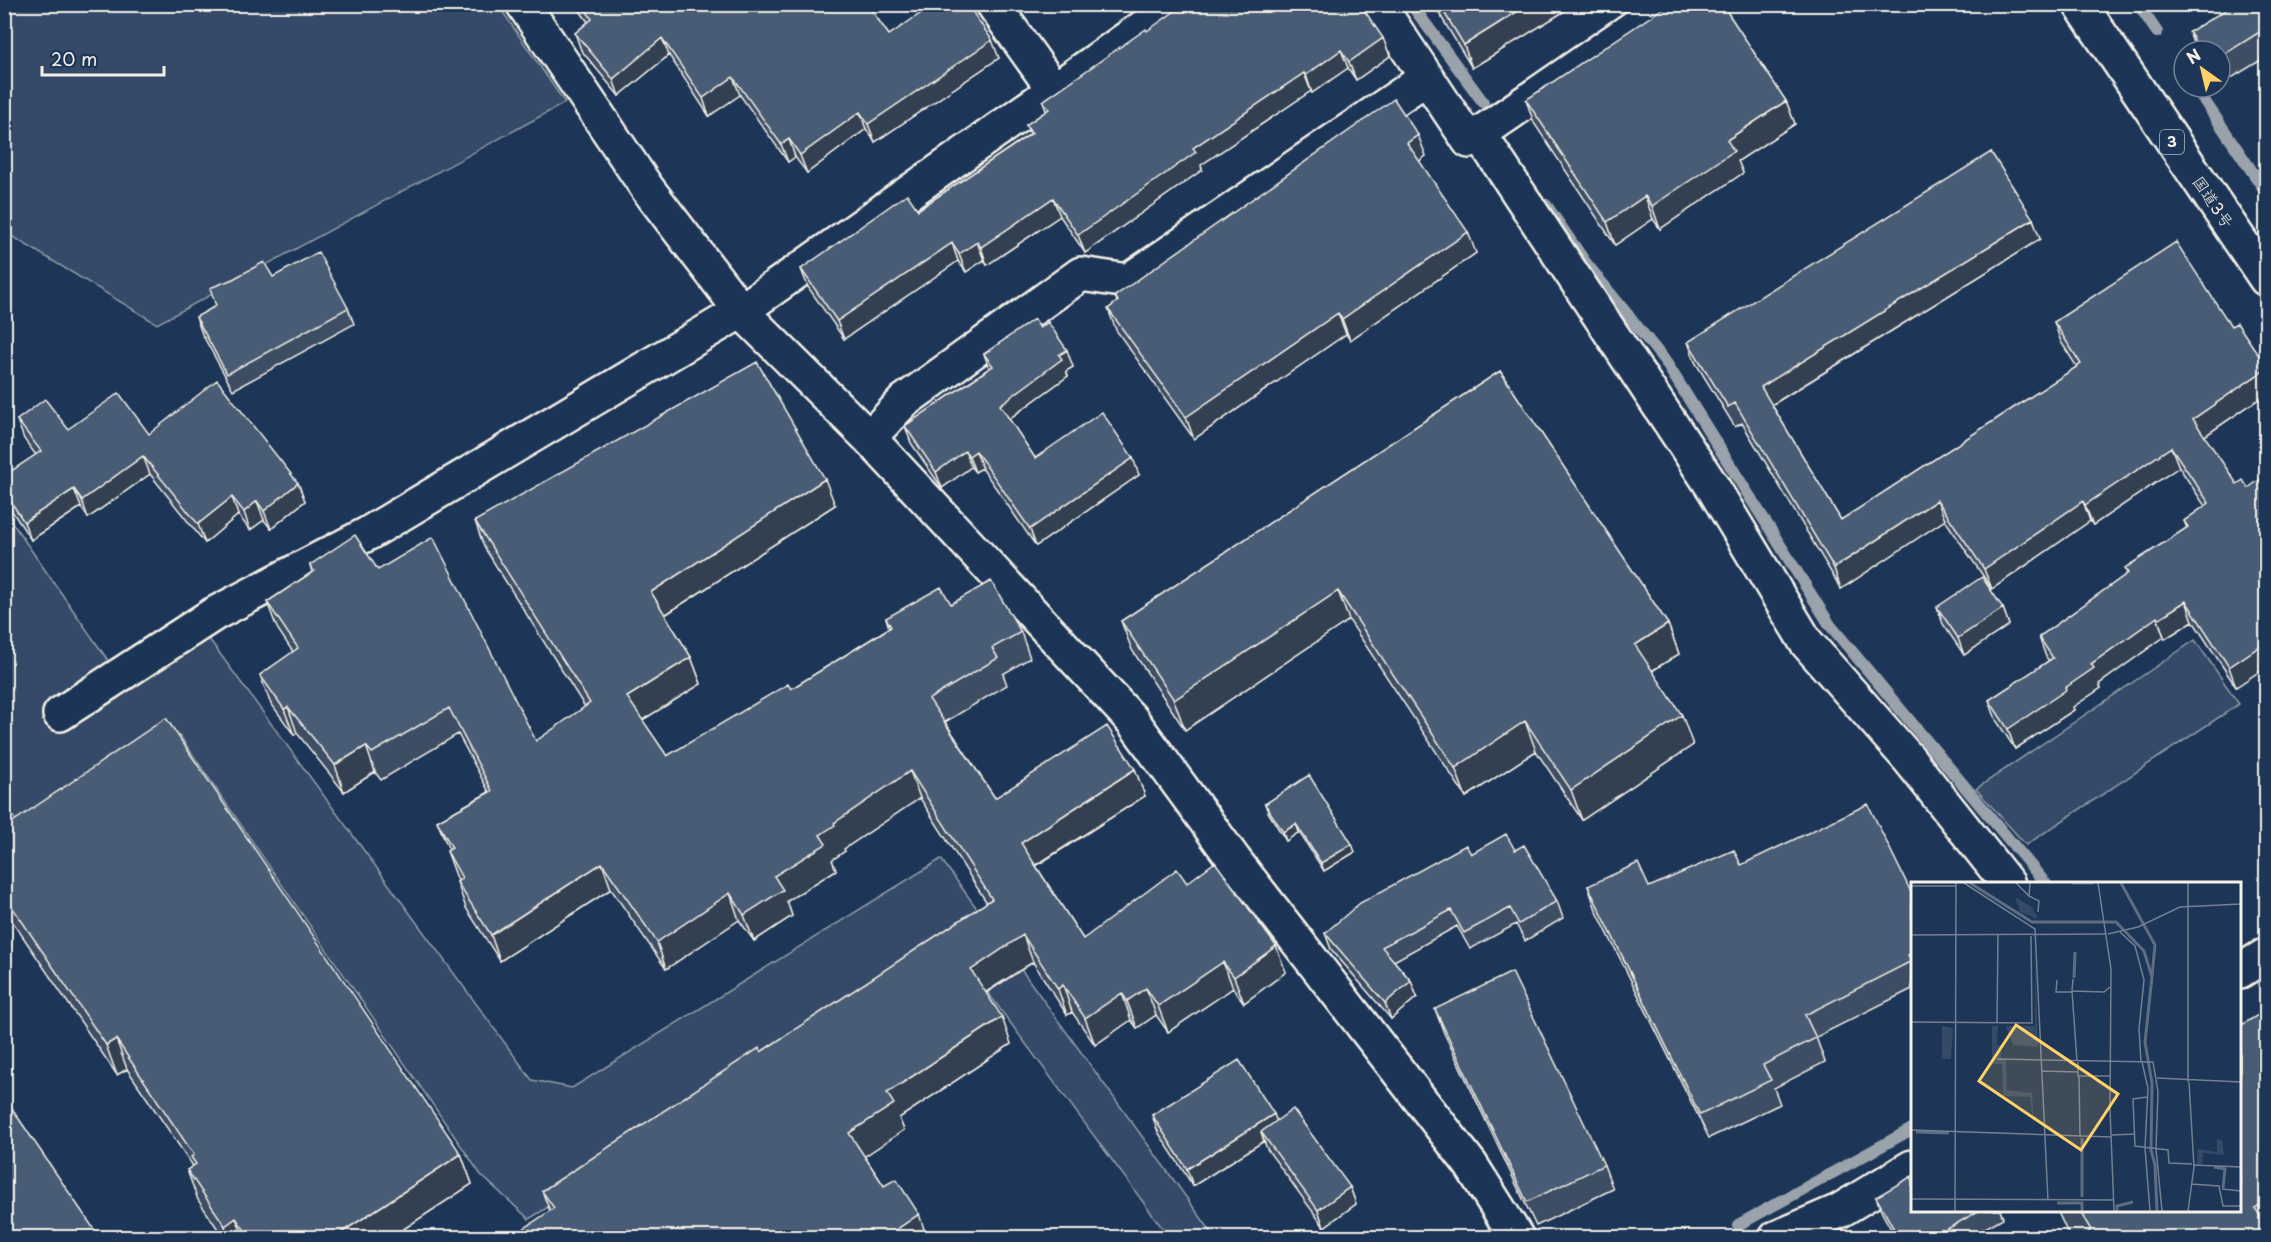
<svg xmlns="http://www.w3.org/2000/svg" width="2271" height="1242" font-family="'Playpen Sans','Klee One',sans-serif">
<rect width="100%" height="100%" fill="#1d3557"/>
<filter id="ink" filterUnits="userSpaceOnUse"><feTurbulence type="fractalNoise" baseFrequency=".0167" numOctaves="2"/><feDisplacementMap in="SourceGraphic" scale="12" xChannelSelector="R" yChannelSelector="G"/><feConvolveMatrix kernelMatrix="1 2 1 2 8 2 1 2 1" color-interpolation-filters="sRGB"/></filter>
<g filter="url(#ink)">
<path fill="#354a67" stroke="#949ea8" stroke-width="1.5" d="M16,4l482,1 67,98 -408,221 -152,-92 -1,-220z
M4,511l110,158 90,-37 328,448 40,8 369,-229 274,378h-46l-212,-286 -428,268 -48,-44 -301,-439 -155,99 -20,-32z
M2195,640l44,64 -213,141 -50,-56z"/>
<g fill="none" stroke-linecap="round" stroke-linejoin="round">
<path stroke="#9aa2ab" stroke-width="12" d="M1411,4l72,98
M2138,4l19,28
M2181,67l3,4
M2195,87l71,105
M1546,205l39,57 80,99 165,264 216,259
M1738,1225l174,-96"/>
<defs>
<path id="street" d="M523,4l124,184 94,123 128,127 263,282 103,141 236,304 46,73
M885,4l15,21 34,-21
M993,4l61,86
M1378,4l91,137 199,-137
M1479,133l235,356 92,153 103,117 99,125
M869,438l35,-37 177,-127 47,7 298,-203
M60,714l154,-100 155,-81 372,-222 435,-307"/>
<path id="secondary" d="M2240,971l26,-16
M1776,1238l63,-27 73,-44"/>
<path id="highway" d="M2080,4l186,275"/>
</defs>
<use href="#street" stroke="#f4f1e8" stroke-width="38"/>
<use href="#secondary" stroke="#f4f1e8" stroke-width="38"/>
<use href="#highway" stroke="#f4f1e8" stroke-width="38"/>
<use href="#street" stroke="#1d3557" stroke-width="33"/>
<use href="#secondary" stroke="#1d3557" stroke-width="33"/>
<use href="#highway" stroke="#1d3557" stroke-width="33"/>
</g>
<path fill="#3e4e64" stroke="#f4f1e8" stroke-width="1.5" d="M575,4h292l22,31 48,-24 62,47 -124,84 -9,-13 -59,44 -12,-16 -7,5 -48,-67 -31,21 -40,-61 -50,41 -38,-46 -6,-17 13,-11z
M1436,4h136l1,2 -101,62 -32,-53z
M1666,4h56l64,97 9,23 -57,37 5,12 -83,56 -7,-10 -38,26 -81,-122 -8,-23 141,-94z
M2266,4v53l-46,28v-34h-24l-7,-19z
M1147,31l243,25 -34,24 -8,-12 -36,25 -1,-2 -110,74 1,5 -117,83 -25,-37 -73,49 -3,-5 -18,12 -8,-11 -114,78 -36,-52 -7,-18 117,-59 112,-76 -4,-9 20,-14 -3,-10z
M1426,156l-7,5 57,92 -126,87 -4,-6 -152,105 -78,-109 -8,-21 9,-7 -2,-6z
M2033,219l7,20 -268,166 69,115 236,-153 -16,-25 -7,-20 177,4 35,40v28l-61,42 31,251 -43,-66 -28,18 -1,-2 -65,47 2,4 -28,19 1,3 -59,39 -19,-29 -7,-20 60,-39 -3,-4 -7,-20 88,-63 -2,-6 62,-40 -3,-7 21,-15 -26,-39 -86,58 -3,-4 -98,68 -47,-69 -104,69 -99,-166 -7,4 -40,-65 -7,-20z
M273,277l75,31 6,16 -121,66 -31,-56 -6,-17 20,-11 17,-27z
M1040,328l33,39 -7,4 2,5 -59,43 26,39 104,17 -103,71 -54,-78 -7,4 -4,-5 -29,21 -31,-45 -6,-17 84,-58 -5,-14z
M1500,371l168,253 11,30 -27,17 41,74 -111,75 -46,-69 -70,46 -117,-177 -164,110 -53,-80 -11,-29z
M17,420l51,9 81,5 149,49 7,18 -34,28 -7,-9 -14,10 -12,-15 -33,28 -55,-69 -62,44 -7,-11 -50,33 -27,-41v-23l32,-21 -12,-16z
M835,505l-170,110 26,42 10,27 -59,36 25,36 124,-67 98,-61 -3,-10 65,-14 70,28 9,26 -27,16 4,11 -62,37 50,76 140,-29 10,27 -109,70 47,73 104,-56 99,89 -42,31 -11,-15 -65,44 -12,-17 -19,13 -6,-8 -36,25 -23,-33 -5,3 -34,-53 -47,31 25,51 -112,74 5,12 -40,26 20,30 35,28 -369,-3 -8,-20 219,-139 226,-149 -67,-105 -76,51 1,2 -13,9 4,10 -49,31 5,15 -38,25 -15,-21 -73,49 -55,-80 -111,72 -34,-53 -9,-26 1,-1 -11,-30 2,-1 -12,-29 52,-29 -31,-58 -77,46 -6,-8 -31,20 -47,-59 -3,2 -24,-33 -10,-27 33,-23 -16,-24 -10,-26 45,-30 -2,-7 68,5 158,171 49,-34 -101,-160 -9,-26z
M1937,607l66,1 6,17 -45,30 -21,-31z
M1265,804l90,48 -31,19 -25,-39 -13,9 -18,-29z
M4,813l7,10 450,331 11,30 -82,54h-166l-26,-38 -11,-30 6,-4 -66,-97 -10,6 -113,-166z
M1515,850l42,51 6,17 -38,23 -9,-17 -46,25 -13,-23 -63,35 17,20 6,16 -26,22 -60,-70 -6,-16 146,-79z
M1741,865l171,29v95l-96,48 9,25 -51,26 6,16 -71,34 -113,-228 -8,-24 61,1z
M1435,1009l169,156 9,24 -77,37 -92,-193z
M2266,1010v228h-196l-13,-28h183z
M1152,1115l124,6 74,66 6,17 -32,23 -57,-78 -3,-8 -71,45 -35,-54z
M1876,1197l36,13h88l3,8 -35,20h-72l-14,-25z"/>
<path fill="#324051" stroke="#f4f1e8" stroke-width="1.5" d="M1529,4h43l1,2 -101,62 -8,-23z
M662,38l7,17 -50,41 -6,-17z
M1383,38l7,18 -34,24 -7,-18z
M992,40l7,18 -124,84 -7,-18z
M1341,50l7,18 -36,25 -6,-18z
M1304,73l7,18 -110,74 1,5 -117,83 -7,-18 115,-87z
M733,77l7,18 -31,21 -6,-18z
M1786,101l9,23 -57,37 5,12 -83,56 -8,-23 75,-66z
M860,112l6,17 -59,44 -7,-18z
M1418,135l8,21 -11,8 -8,-21z
M789,139l6,18 -7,5 -7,-18z
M1645,196l8,23 -38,26 -8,-23z
M1053,198l7,18 -73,49 -6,-18z
M2033,219l7,20 -272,168 -7,-20z
M1468,232l8,21 -126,87 -8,-21z
M977,242l7,18 -18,12 -7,-18z
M952,243l6,18 -114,78 -7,-18z
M1338,313l8,21 -152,105 -8,-22z
M1067,350l6,17 -7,4 2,5 -62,45 -6,-16 59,-50z
M2266,369v25l-66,45 -7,-20z
M2171,447l8,20 -86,58 -8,-20z
M965,451l6,16 -29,21 -6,-16z
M976,451l6,17 -7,4 -6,-16z
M143,456l7,18 -62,44 -6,-18z
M1133,458l6,17 -103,71 -6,-17z
M825,479l10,26 -175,113 -9,-26z
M298,483l7,18 -34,28 -7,-18z
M74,489l7,18 -50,33 -7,-18z
M232,497l6,18 -33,28 -7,-19z
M1937,500l8,20 -104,69 -7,-21z
M257,501l7,19 -14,10 -6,-18z
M2083,501l7,20 -98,68 -8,-20z
M1338,591l11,29 -164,110 -11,-30z
M2186,601l7,20 -28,18 -7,-20z
M2003,608l6,17 -45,30 -6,-17z
M2157,617l7,20 -65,47 2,4 -28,19 1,3 -59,39 -7,-20 83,-65z
M1668,624l11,30 -34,21 -10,-30z
M2266,642v25l-30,20 -7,-20z
M691,657l10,27 -65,40 -9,-27z
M288,707l9,26 -3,2 -10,-26z
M1682,715l11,30 -111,75 -11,-30z
M1525,721l11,30 -70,46 -11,-29z
M366,746l9,26 -31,20 -9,-27z
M1135,769l10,27 -115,73 -9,-26z
M910,771l10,27 -76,51 1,2 -13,9 4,10 -49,31 5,15 -38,25 -10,-26 30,-39 60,-53z
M1296,824l3,8 -13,9 -3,-9z
M1352,844l3,8 -31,19 -3,-8z
M602,863l9,26 -111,72 -9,-26z
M730,893l9,27 -73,49 -9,-27z
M1023,935l10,27 -53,34 -9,-26z
M1276,946l10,26 -42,31 -10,-26z
M1223,962l10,26 -65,44 -10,-26z
M1411,981l6,16 -26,22 -6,-16z
M1063,985l9,27 -5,3 -9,-26z
M1146,988l10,27 -19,13 -10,-27z
M1122,993l9,27 -36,25 -10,-27z
M1002,1017l9,27 -112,74 5,12 -45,30 -10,-27 38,-40z
M116,1039l11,30 -10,6 -11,-30z
M1274,1114l6,17 -19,1 3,9 -71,45 -6,-17z
M461,1154l11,30 -82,54h-57z
M1350,1187l6,17 -32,23 -6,-17z
M919,1214l8,24h-43z
M236,1218l8,20h-15l-4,-12z"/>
<path fill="#485b74" stroke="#f4f1e8" stroke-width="1.5" d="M582,4h285l22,31 44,-30 4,6 10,-7h20l25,36 -124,84 -8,-12 -60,43 -11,-16 -8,5 -48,-67 -30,21 -41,-60 -49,41 -38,-46 17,-14z
M1185,4h175l23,34 -34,24 -8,-12 -35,25 -2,-2 -111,75 3,4 -118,83 -25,-37 -72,49 -4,-5 -18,12 -7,-11 -115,78 -36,-52 106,-75 11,16 114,-77 -6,-8 23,-16 -6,-8 103,-72 1,2z
M1439,4h90l-65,41z
M1667,4h55l64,97 -59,39 7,11 -82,55 -7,-10 -38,26 -81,-122 142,-95z
M2235,4h31v24l-46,29v-6h-19l-12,-19z
M1394,99l24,36 -11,8 61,89 -126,87 -4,-6 -152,104 -78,-108 10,-8 -3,-5z
M1991,152l42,67 -272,168 80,133 240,-156 -27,-42 122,-80 55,84 6,-3 29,43v3l-73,50 44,65 6,-4 5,8 18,-13v167l-37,25 -43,-66 -28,18 -1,-2 -66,47 3,4 -29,20 1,2 -58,39 -19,-29 64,-42 -14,-21 89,-64 -3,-5 63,-41 -4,-6 25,-18 -38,-56 -86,58 -2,-4 -99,68 -47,-69 -103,68 -99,-165 -7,4 -40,-65z
M318,252l30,56 -121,66 -31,-57 20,-11 -6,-18 23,-9 31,-17 9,15z
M1034,319l6,9 8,-6 19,28 -8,5 3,4 -62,46 35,53 67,-46 31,46 -103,71 -54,-78 -7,5 -4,-5 -29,21 -31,-46 88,-60 -9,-12z
M757,362l68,117 -174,113 40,65 -64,40 40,59 121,-72 3,5 100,-62 -5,-9 55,-31 10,17 40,-23 30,51 -29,16 6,10 -69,41 66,99 112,-72 28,43 -114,74 62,96 94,-70 10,14 28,-21 61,84 -42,31 -11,-15 -65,44 -12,-18 -19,13 -5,-8 -37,25 -22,-33 -5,4 -35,-54 -52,35 31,47 -115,76 7,11 -45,29 35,53 12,-7 23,35 -35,24h-374l44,-30 -12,-17 217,-143 2,4 231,-153 -82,-128 -76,52 1,2 -15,10 6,9 -52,32 9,14 -39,25 -14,-22 -73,49 -55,-79 -111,72 -34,-53 5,-4 -15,-27 5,-3 -15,-27 55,-30 -43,-83 -77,45 -6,-7 -31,19 -47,-58 -4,2 -24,-34 38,-27 -31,-46 47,-31 -4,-6 45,-30 23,35 55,-33 103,204 54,-38 -115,-182z
M1500,371l168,253 -33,21 47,70 -111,75 -46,-69 -70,47 -117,-177 -164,109 -53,-79z
M217,380l81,103 -34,28 -7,-10 -13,11 -12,-15 -34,27 -55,-68 -61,44 -8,-11 -50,33 -20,-31v-15l37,-25 -24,-31 28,-21 23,30 51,-36 30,41z
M1982,577l21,31 -45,30 -21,-31z
M166,718l295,436 -128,84h-83l-14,-20 -11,8 -38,-56 9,-6 -5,-7 3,-2 -78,-116 -10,6 -102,-150v-82l7,10z
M1309,775l43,69 -31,19 -25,-39 -13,8 -18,-28z
M1868,804l44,90v59l-4,2 4,6 -107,54 11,23 -53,27 8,15 -71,35 -112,-229 50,-23 11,24 85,-37 7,15z
M1506,834l9,16 9,-5 33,56 -38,23 -9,-16 -46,25 -13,-23 -69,37 29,34 -26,22 -60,-70 35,-30 106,-58 5,9z
M1512,972l92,193 -77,37 -92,-193z
M2266,1010v191l-11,7 11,17v13h-186l11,-8 -12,-20h161v-184z
M1239,1060l35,54 -87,55 -35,-54z
M4,1097l96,141h-96z
M1293,1109l57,78 -32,23 -57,-78z
M1912,1176v34h68l-48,28h-33l-23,-41z"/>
</g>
<g text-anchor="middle" stroke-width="5" stroke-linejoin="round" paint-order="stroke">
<rect fill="#1d3557" stroke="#b4b9bc" stroke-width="1.5" x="2160" y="130" width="24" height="24" rx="4.5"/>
<g font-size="15" font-weight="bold" fill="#f4f1e8">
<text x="2172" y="147">3</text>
</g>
<g font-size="16" fill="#f4f1e8" stroke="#1d3557">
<text transform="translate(2213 202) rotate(56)" y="6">国道3号</text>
</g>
</g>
<g transform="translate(1911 882)">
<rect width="330" height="330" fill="#1d3557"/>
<path d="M104,15l17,10 6,12 -18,-7zM124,74l3,91 -25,-2 -7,-19h29zM31,144l11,2 -2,31h-9zM81,144h6l-1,19h4v14l5,1 1,30 25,3 2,37 -4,-33 -27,-1 -1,-32h-10zM306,257l5,1 2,15 -21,-2 -1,11h-5l1,-15 19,3z" fill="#354a67"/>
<path fill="none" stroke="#5e6d82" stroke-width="3" d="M59,1l62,39h84l28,29 8,26 -7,65 7,41 -1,67 4,15 2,46M161,1h22M210,1l34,62 -3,31M163,96l1,-26M5,250l33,1M171,256v59M303,285l11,2 -2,19M146,321h25v8M206,329v-5l16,-4"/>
<path fill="none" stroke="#738091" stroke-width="1.5" d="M53,1l71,46 13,271M105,1l13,13 1,-13M187,1l13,86 -1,140 4,102M0,4h45M118,14l10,5 -1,11M209,50l15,14 9,34 -5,49 2,33M197,52l30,-7 42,-20 61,-3M0,53l196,-1M162,97l-1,12 32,1 6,-5M146,98l-1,12h16M161,109l5,70M0,140l121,1 -1,-87M86,141l1,-88M86,177l156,3 5,30 -2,57 6,62M167,180v14h32M231,180l6,26 -3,60 5,63M131,189l36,1M168,194l1,61M246,196l84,4M277,200v-199M236,215l-14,2 2,47 33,4 1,13 23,1M0,248l200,7M201,253l23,-1M282,283l48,2M280,302l28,2 4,20h18M311,307l19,2M0,317l202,1M44,329l1,-328M277,329l6,-44 -5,-85"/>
<path fill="#ffd166" fill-opacity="0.15" stroke="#ffd166" stroke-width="3" d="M105,143l102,69 -37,56 -102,-69z"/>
<rect width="330" height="330" fill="none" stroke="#f4f1e8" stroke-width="3"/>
</g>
<rect width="2271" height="1242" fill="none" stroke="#1d3557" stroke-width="24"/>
<rect x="12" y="12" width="2247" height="1218" fill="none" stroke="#f4f1e8" stroke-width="2" filter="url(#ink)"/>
<g transform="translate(2202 69) rotate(326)"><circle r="28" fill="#1d3557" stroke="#738091" stroke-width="1.5"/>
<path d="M0-4.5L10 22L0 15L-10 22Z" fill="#ffd166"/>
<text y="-9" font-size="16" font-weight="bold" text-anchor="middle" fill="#f4f1e8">N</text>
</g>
<path d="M42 66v9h122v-9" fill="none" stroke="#f4f1e8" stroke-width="3"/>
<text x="51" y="66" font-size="18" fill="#f4f1e8" stroke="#1d3557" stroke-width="4.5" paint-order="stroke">20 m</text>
</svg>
